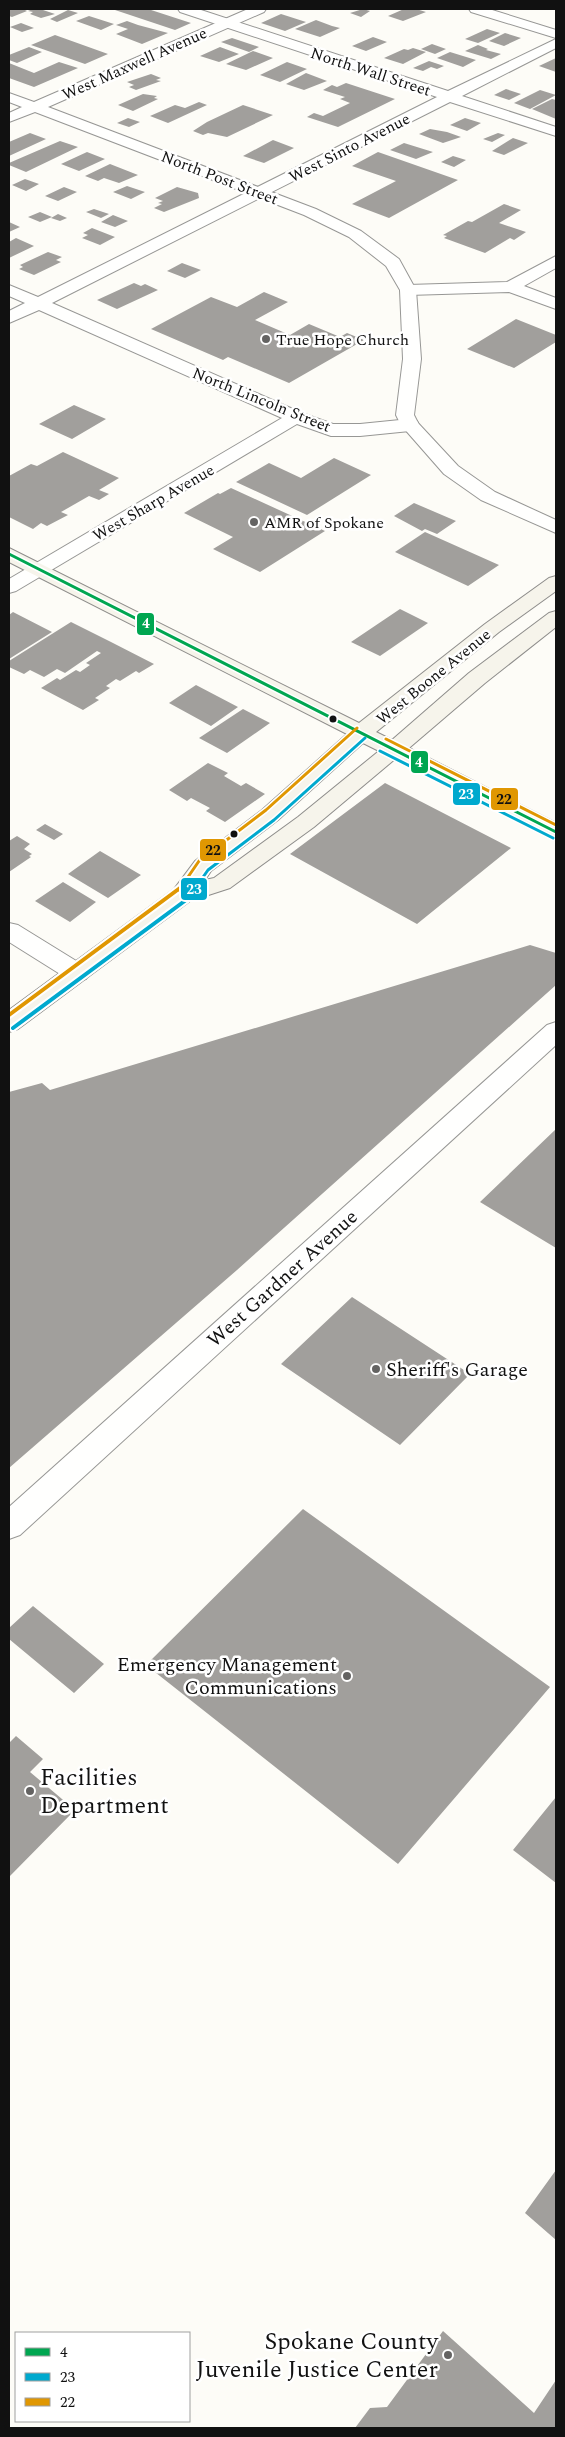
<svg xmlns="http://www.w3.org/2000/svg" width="565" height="2437" font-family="Spectral,serif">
<rect width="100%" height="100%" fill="#fdfcf7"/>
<path fill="#a19f9c" d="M9,9h14l4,2 -15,6 -3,-1z
M33,9h7l15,5 -14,4 -11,-4 3,-2 -5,-1z
M112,9h36l43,14 -16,7z
M363,9l7,2 -9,6 -11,-4z
M404,9h12l10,3 -23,9 -15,-5z
M68,10l10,3 -21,9 -7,-3z
M281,14l25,8 -21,9 -24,-8z
M89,16l25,8 -13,6 -25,-9z
M316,20l16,6 8,2 -20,9 -25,-8z
M127,21l11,4 30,8 -26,11 -26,-10 12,-5 -12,-4z
M21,23l13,5 -12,4 -12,-5z
M487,29l13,4 -22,10 -13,-4z
M505,33l16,5 -17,8 -15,-5z
M55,35l53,19 -23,10 -54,-19z
M373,37l14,5 -21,9 -14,-5z
M232,38l27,9 -10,5 -28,-10z
M432,44l14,5 -11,5 -14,-5z
M478,45l10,4 -2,1 15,4 -10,5 -26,-8z
M29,47l13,5 -25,11 -8,-3v-5z
M220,47l19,7 -20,8 -19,-6z
M413,48l13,4 -23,12 -19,-6 20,-9 4,1z
M253,51l20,7 -27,12 -20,-6z
M450,52l26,8 -13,7 -26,-9z
M556,58v14l-17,-6z
M429,61l15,5 -7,3 -6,-2 -8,4 -10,-3z
M59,62l19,6 -44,19 -25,-9v-15l25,10z
M287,62l20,7 -27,13 -20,-7z
M306,73l21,8 -23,9 -18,-6z
M151,74l10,4 -5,2 5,1 -25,9 -7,-3 5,-2 -7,-3z
M346,83l49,16 -57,28 -31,-10 7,-4 9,3 27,-13 -10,-4 5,-2 -22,-7 9,-5 5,2z
M506,89l15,5 -12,6 -15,-5z
M540,90l16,5 -26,14 -16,-6z
M143,94l14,2 -3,2 4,1 -25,12 -15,-6z
M552,99l4,1v19l-24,-10z
M199,102l8,3 -39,18 -18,-7 25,-11 10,3z
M243,105l30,10 -46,22 -19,-4 -5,2 -10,-4 14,-9z
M128,118l12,4 -11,5 -12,-4z
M465,118l16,5 -14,8 -17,-6z
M430,129l17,3 14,5 -18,6 -24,-9z
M30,133l16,6 -37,17v-14z
M498,133l7,2 -13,7 -9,-3z
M513,138l15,5 -24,12 -12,-4z
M273,140l21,8 -30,15 -21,-7z
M60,141l18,6 -52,25 -17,-7v-2z
M404,143l29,9 -17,7 -26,-9z
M87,152l18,7 -26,12 -18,-7z
M378,152l80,28 -69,38 -37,-14 44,-23 -44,-15z
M453,156l13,4 -12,7 -13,-5z
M110,164l28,11 -19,8 -15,-5 -6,3 -13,-5z
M25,179l14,5 -13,7 -14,-6z
M127,186l18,6 -14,7 -18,-7z
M64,187l13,5 -19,9 -13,-5z
M177,187l21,6 1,5 -35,14 -10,-4 8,-4 -4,-1 5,-2 -8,-3z
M504,204l17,6 -22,13 27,9 -12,8 -4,-2 -25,15 -41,-15 3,-2 -4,-1 25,-14 4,1z
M94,209l15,5 -8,4 -15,-6z
M40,212l12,5 -12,5 -12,-5z
M58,214l9,4 -7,3 -9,-3z
M113,215l15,6 -13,6 -14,-5z
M9,222l11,5 -11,5z
M92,228l23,9 -15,8 -18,-7 6,-3 -5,-2z
M16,238l18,8 -25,12v-16z
M48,252l14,5 -6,3 5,2 -27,13 -15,-6 4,-2 -3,-2z
M182,263l19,7 -16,8 -18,-7z
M134,283l7,3 4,-2 13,6 -41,19 -20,-9z
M264,292l24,10 -33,18 35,15 19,-11 31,13 7,-4 17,7 -75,43 -61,-26 -5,3 -72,-31 60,-32 26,10z
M516,319l40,16v7l-42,26 -47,-19z
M74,405l32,14 -34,20 -33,-15z
M63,452l56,26 -20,12 10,4 -10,6 -10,-4 -28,16 7,3 -21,11 -6,-3 -8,6 -24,-12v-41l22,-12 6,2z
M334,458l37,17 -64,40 -71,-33 33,-19 32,15z
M231,488l94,43 -65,41 -47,-23 20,-12 -49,-24 34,-20 2,1z
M414,503l42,18 -19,13 -12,-5 -3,2 -28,-15z
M425,532l74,33 -31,21 -73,-34z
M400,609l28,14 -48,33 -29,-14z
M13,612l39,20 -43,27v-44z
M71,622l40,20 43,22 -15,9 -3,-2 -16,10 -4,-2 -10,7 4,2 -15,10 4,2 -16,10 -42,-22 16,-10 3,2 16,-10 4,2 10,-7 -4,-2 15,-10 -4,-2 -32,22 -8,-4 -13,8 -14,-7 -6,4 -15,-7v-6z
M196,685l42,22 -27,19 -42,-23z
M243,709l27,14 -43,30 -28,-15z
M208,763l20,10 -4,3 17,10 5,-3 19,11 -40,28 -19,-11 4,-3 -19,-10 -4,3 -18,-11z
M385,783l126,65 -94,76 -127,-70z
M45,824l18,10 -9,6 -18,-10z
M17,836l13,8 -6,5 8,5 -3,2 2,1 -22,15v-31z
M100,851l41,24 -33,23 -40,-24z
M63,882l33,20 -26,20 -35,-21z
M530,945l26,8v32l-319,285 -228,198v-376l33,-9 8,7z
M556,1129v119l-76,-46z
M352,1297l118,77 -70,71 -119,-81z
M303,1509l247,178 -152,177 -252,-199z
M33,1606l71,58 -30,29 -65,-54v-11z
M16,1736l27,23 -13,13 45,38 -66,67v-134z
M556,1797v86l-43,-33z
M556,2170v70l-31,-27z
M443,2331l91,82 22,-33v48h-201l15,-20 17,-1z"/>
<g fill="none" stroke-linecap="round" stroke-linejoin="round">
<defs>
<path id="minor" d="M178,9h20l250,82 108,-52v9l-94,48 94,31v9l-106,-34 -398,201 250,110 31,11h27l50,-5 7,2 2,4 -2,4 -7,2 -50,5h-29l-34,-12 -281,167 -7,2v-14l273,-161 -243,-108 -30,13v-12l16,-8 -16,-7v-11l29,12 399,-200 -257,-85z
M556,256v12l-32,18 32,12v11l-47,-17 -101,3 -6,-1 -2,-4 2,-4 6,-1 99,-3z
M9,923l9,2 68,42 3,6 -3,6 -9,2 -9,-2 -59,-37z
M556,1022v23l-536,490 -11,4v-32l538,-482z"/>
<path id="tertiary" d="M248,9h18l-2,3 -216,95 268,102 45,22 38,28 17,31 5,69 -7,56 4,8 40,43 37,26 61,28v13l-75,-33 -37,-26 -43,-49 -5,-10 7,-56 -3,-69 -14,-24 -37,-29 -45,-22 -269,-103 -26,10v-9l13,-6 -13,-5v-9l25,9z
M469,9h20l67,21v8l-85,-26z"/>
<path id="secondary" d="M9,548l350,175 126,-99 64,-46 7,-2v15l-57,41 -123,100 16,8 77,-67 80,-60 7,-2v16l-71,56 -76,65 147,75v16l-8,-2 -153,-78 -81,68 -84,61 -40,13 -172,128 -9,3v-22l165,-121 21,-28 67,-51 85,-76 -338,-172zM363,743l16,8 -81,66 -84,61 -9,2 6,-9 67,-51z"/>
</defs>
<use href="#minor" stroke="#979795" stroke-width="2"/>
<use href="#tertiary" stroke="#979795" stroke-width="2"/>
<use href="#secondary" stroke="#8e8d8b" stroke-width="2"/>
<use href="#minor" fill="#fffffe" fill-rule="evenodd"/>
<use href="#tertiary" fill="#fffffe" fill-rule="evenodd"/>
<use href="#secondary" fill="#f6f4eb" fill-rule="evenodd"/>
<defs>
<path id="bus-1" d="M9,554l547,278"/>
<path id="bus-2-far1" d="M380,751l173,87
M194,890l14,-20 66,-50 91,-82"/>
<path id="bus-2" d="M13,1028l173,-128 9,-12"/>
<path id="bus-3-far1" d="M386,739l170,86
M179,890l20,-29 67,-51 91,-82"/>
<path id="bus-3" d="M9,1015l171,-127"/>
</defs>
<use href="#bus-1" stroke="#fff" stroke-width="6"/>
<use href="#bus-2-far1" stroke="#fff" stroke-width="6"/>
<use href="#bus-2" stroke="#fff" stroke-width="8"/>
<use href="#bus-3-far1" stroke="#fff" stroke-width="6"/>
<use href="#bus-3" stroke="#fff" stroke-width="8"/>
<use href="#bus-1" stroke="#00a651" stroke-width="3"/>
<use href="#bus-2-far1" stroke="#00a9ce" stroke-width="3"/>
<use href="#bus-2" stroke="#00a9ce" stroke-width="4"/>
<use href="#bus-3-far1" stroke="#e09702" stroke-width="3"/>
<use href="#bus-3" stroke="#e09702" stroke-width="4"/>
</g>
<g fill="#646362" stroke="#fff" stroke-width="2">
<circle cx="266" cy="339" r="5"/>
<circle cx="254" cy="522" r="5"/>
<circle cx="376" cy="1369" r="5"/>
<circle cx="347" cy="1676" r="5"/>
<circle cx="30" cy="1791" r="5"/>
<circle cx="448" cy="2355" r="5"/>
</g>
<g fill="#111" stroke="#fff" stroke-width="2">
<circle cx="333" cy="719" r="4.5"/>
<circle cx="234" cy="834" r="4.5"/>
</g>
<g text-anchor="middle" stroke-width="5" stroke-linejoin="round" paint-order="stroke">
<g font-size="16" fill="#111" stroke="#fff">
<text transform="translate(134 63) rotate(-24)" y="6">West Maxwell Avenue</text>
<text transform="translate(371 71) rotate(18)" y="6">North Wall Street</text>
<text transform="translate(349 147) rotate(-27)" y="6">West Sinto Avenue</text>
<text transform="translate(220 177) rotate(21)" y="6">North Post Street</text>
<text transform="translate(262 399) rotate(22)" y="6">North Lincoln Street</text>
<text transform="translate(153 502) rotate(-30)" y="6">West Sharp Avenue</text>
<text transform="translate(433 676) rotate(-39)" y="6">West Boone Avenue</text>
</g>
<g font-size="16" fill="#111" stroke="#fff" text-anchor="start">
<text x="276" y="345">True Hope Church</text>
<text x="264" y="528">AMR of Spokane</text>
</g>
<g font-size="20" fill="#111" stroke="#fff">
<text transform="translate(282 1278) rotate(-42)" y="7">West Gardner Avenue</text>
</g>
<g font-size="20" fill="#111" stroke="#fff" text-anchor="start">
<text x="386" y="1376">Sheriff's Garage</text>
<text x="337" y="1671" text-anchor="end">Emergency Management<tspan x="337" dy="23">Communications</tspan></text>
</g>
<g font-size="24" fill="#111" stroke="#fff" text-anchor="start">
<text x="40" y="1785">Facilities<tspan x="40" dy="28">Department</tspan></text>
<text x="438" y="2349" text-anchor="end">Spokane County<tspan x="438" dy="28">Juvenile Justice Center</tspan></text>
</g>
</g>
<g stroke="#fff" stroke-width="2">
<rect x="136" y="612" width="19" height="24" rx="5" fill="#00a651"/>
<rect x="410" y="750" width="19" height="24" rx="5" fill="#00a651"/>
<rect x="452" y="782" width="29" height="24" rx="5" fill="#00a9ce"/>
<rect x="490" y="787" width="29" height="24" rx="5" fill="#e09702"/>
<rect x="199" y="838" width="28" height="24" rx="5" fill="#e09702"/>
<rect x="180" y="877" width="28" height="24" rx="5" fill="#00a9ce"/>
</g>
<g font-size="14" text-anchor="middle" font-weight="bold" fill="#fff">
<text x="146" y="628">4</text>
<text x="419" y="767">4</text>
<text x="466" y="799">23</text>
<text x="194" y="894">23</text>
</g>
<g font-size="14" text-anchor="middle" font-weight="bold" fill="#111">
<text x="504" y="804">22</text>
<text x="213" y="855">22</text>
</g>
<rect width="565" height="2437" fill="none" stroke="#111111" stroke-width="20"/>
<rect x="15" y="2332" width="175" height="90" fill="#ffffff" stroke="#a0a0a0"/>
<rect x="25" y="2348" width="25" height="8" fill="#00a651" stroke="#a0a0a0"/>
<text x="60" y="2357" font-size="15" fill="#111111">4</text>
<rect x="25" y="2373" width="25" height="8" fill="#00a9ce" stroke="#a0a0a0"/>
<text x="60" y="2382" font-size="15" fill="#111111">23</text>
<rect x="25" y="2398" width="25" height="8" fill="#e09702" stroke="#a0a0a0"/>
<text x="60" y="2407" font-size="15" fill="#111111">22</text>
</svg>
